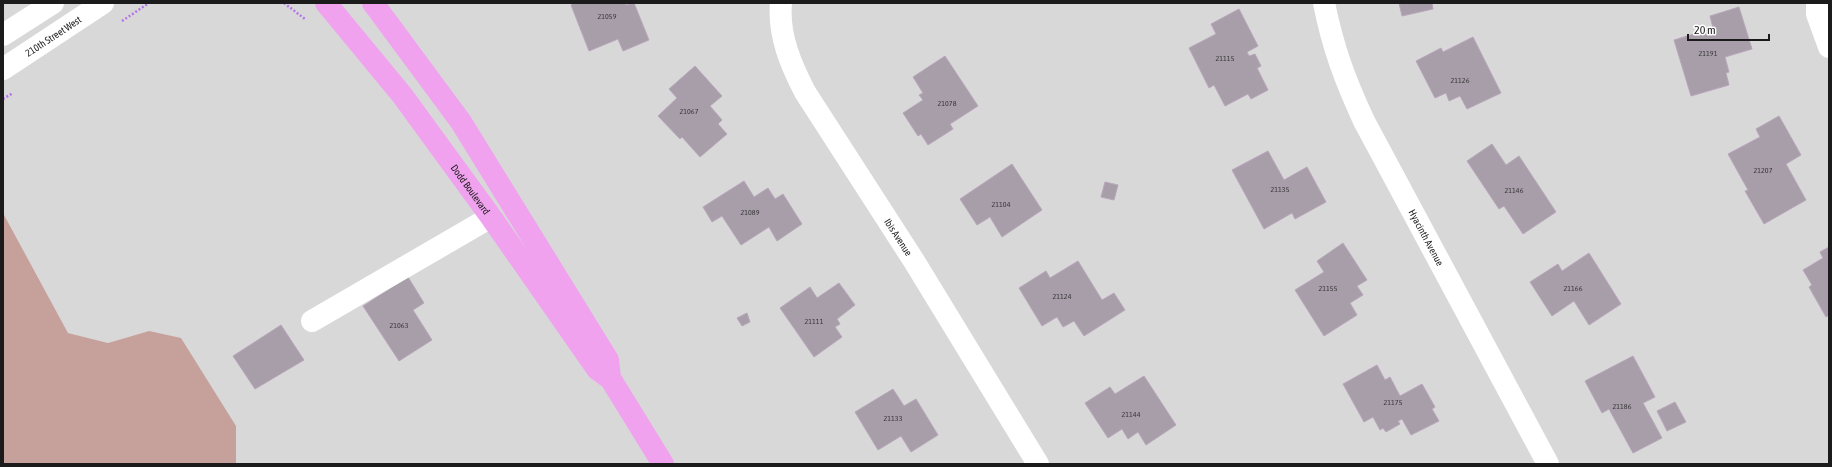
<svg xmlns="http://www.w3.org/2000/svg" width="1832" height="467" font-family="'Asap Condensed',sans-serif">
<rect width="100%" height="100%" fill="#ebe2ea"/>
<path fill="#d8d8d9" d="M3,3h1826v461h-1593v-38l-87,-95 -41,12 -40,-10 -65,-120z"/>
<path fill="#c6a19b" d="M3,213l65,120 40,10 41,-12 32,7 55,88v38h-233z"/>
<path fill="#a79ea9" stroke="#b9a6bb" d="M573,3h52l1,2 8,-2 15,37 -26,11 -5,-12 -29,12 -18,-46z
M1399,3h33l1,6 -31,7z
M1739,7l13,42 -27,8 4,15 -3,1 3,12 -38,11 -17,-56 39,-12 -3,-12z
M1239,9l19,37 -11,6 2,4 6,-2 6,12 -4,2 11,22 -17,9 -3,-5 -23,12 -11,-21 -5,3 -20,-40 27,-14 -5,-10z
M1473,37l28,56 -34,16 -7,-13 -11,5 -3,-8 -11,5 -19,-37 25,-13 2,4z
M945,56l33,50 -28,18 3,5 -25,16 -7,-11 -3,2 -15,-23 20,-13 -4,-5 4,-2 -10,-16z
M695,66l27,30 -12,10 12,14 -4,4 9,10 -27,23 -18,-20 -2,2 -22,-23 19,-18 -8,-9z
M1779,116l22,39 -15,9 20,36 -42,24 -19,-33 3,-1 -20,-36 32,-17 -4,-8z
M1492,144l14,21 13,-9 37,56 -33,22 -19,-28 -5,3 -32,-48z
M1268,151l16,29 23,-13 19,35 -31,17 -3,-6 -28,16 -32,-59z
M1012,164l30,46 -40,27 -12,-20 -13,8 -17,-26z
M744,181l10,16 14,-9 7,11 8,-5 19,30 -25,17 -8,-14 -28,18 -19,-29 -10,6 -9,-15z
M1105,182l13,3 -4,15 -13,-3z
M1343,243l24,37 -10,6 6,9 -13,8 7,12 -33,21 -29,-46 29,-18 -7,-11z
M1829,247v68l-3,2 -17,-30 3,-2 -9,-15 20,-12 -3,-6z
M1589,253l32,51 -32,21 -15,-24 -22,15 -22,-34 28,-18 4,7z
M1078,261l24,39 12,-7 11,17 -41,26 -10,-15 -11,6 -6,-10 -15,9 -23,-38 27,-17 4,7z
M408,277l16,26 -11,7 19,30 -33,21 -36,-55z
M839,283l16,22 -18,14 3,5 -5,3 7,10 -28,20 -34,-49 30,-21 7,11z
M747,313l3,9 -8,4 -5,-8z
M281,325l23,35 -49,29 -22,-33z
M1633,356l22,41 -12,6 19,35 -29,15 -24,-44 -7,4 -17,-32z
M1377,365l8,15 5,-3 10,19 22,-12 13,23 -3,2 7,12 -28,14 -9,-16 -4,2 2,3 -14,8 -3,-4 -3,2 -7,-13 -9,5 -21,-38z
M1144,376l32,49 -30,20 -8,-13 -10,7 -6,-10 -14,9 -23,-35 25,-16 5,7z
M893,389l11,17 12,-7 22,36 -27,17 -10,-16 -23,14 -23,-38z
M1675,402l11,20 -19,9 -10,-20z"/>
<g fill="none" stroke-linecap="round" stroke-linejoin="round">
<path stroke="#b576e8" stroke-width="2.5" stroke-dasharray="2 2" stroke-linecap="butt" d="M284,3l21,16
M122,21l27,-18
M3,99l10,-6"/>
<g stroke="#fff" stroke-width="22">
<path id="s1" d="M781,3c-3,32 10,62 24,89l109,169 124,203"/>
<path id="s2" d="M1324,3c9,45 21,77 40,118l184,343"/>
<path d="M1817,3v11l12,33"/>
<path d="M3,35l50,-32"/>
<path id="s3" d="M3,69l100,-66"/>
<path d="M312,321l179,-104"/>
</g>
<g stroke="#f0a2ef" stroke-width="22">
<path id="s4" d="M326,3l76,92 89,122 106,152 11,8"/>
<path d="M373,3l88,119 147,238 2,18 53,86"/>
</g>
</g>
<g text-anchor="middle" stroke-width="4" stroke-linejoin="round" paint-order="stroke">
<g font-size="8" fill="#3e3c3e">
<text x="607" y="19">21059</text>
<text x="1708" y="56">21191</text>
<text x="1225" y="61">21115</text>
<text x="1460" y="83">21126</text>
<text x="947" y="106">21078</text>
<text x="689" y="114">21067</text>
<text x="1763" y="173">21207</text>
<text x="1280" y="192">21135</text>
<text x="1514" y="193">21146</text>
<text x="1001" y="207">21104</text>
<text x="750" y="215">21089</text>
<text x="1328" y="291">21155</text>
<text x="1573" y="291">21166</text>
<text x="1062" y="299">21124</text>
<text x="814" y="324">21111</text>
<text x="399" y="328">21063</text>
<text x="1393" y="405">21175</text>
<text x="1622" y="409">21186</text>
<text x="1131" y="417">21144</text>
<text x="893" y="421">21133</text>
</g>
<g font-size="10" fill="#1b1b1b" stroke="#fff">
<text dy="4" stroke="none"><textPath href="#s3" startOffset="60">210th Street West</textPath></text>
<text dy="4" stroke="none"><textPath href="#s4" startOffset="236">Dodd Boulevard</textPath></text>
<text dy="4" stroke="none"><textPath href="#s1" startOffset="266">Ibis Avenue</textPath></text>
<text dy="4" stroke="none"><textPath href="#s2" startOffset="257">Hyacinth Avenue</textPath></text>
</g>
</g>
<rect width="1832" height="467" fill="none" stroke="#1b1b1b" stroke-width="8"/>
<path d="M1688 34v6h81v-6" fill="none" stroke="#1b1b1b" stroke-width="2"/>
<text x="1694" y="34" font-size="12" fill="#1b1b1b" stroke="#ffffff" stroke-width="3" paint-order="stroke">20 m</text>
</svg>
